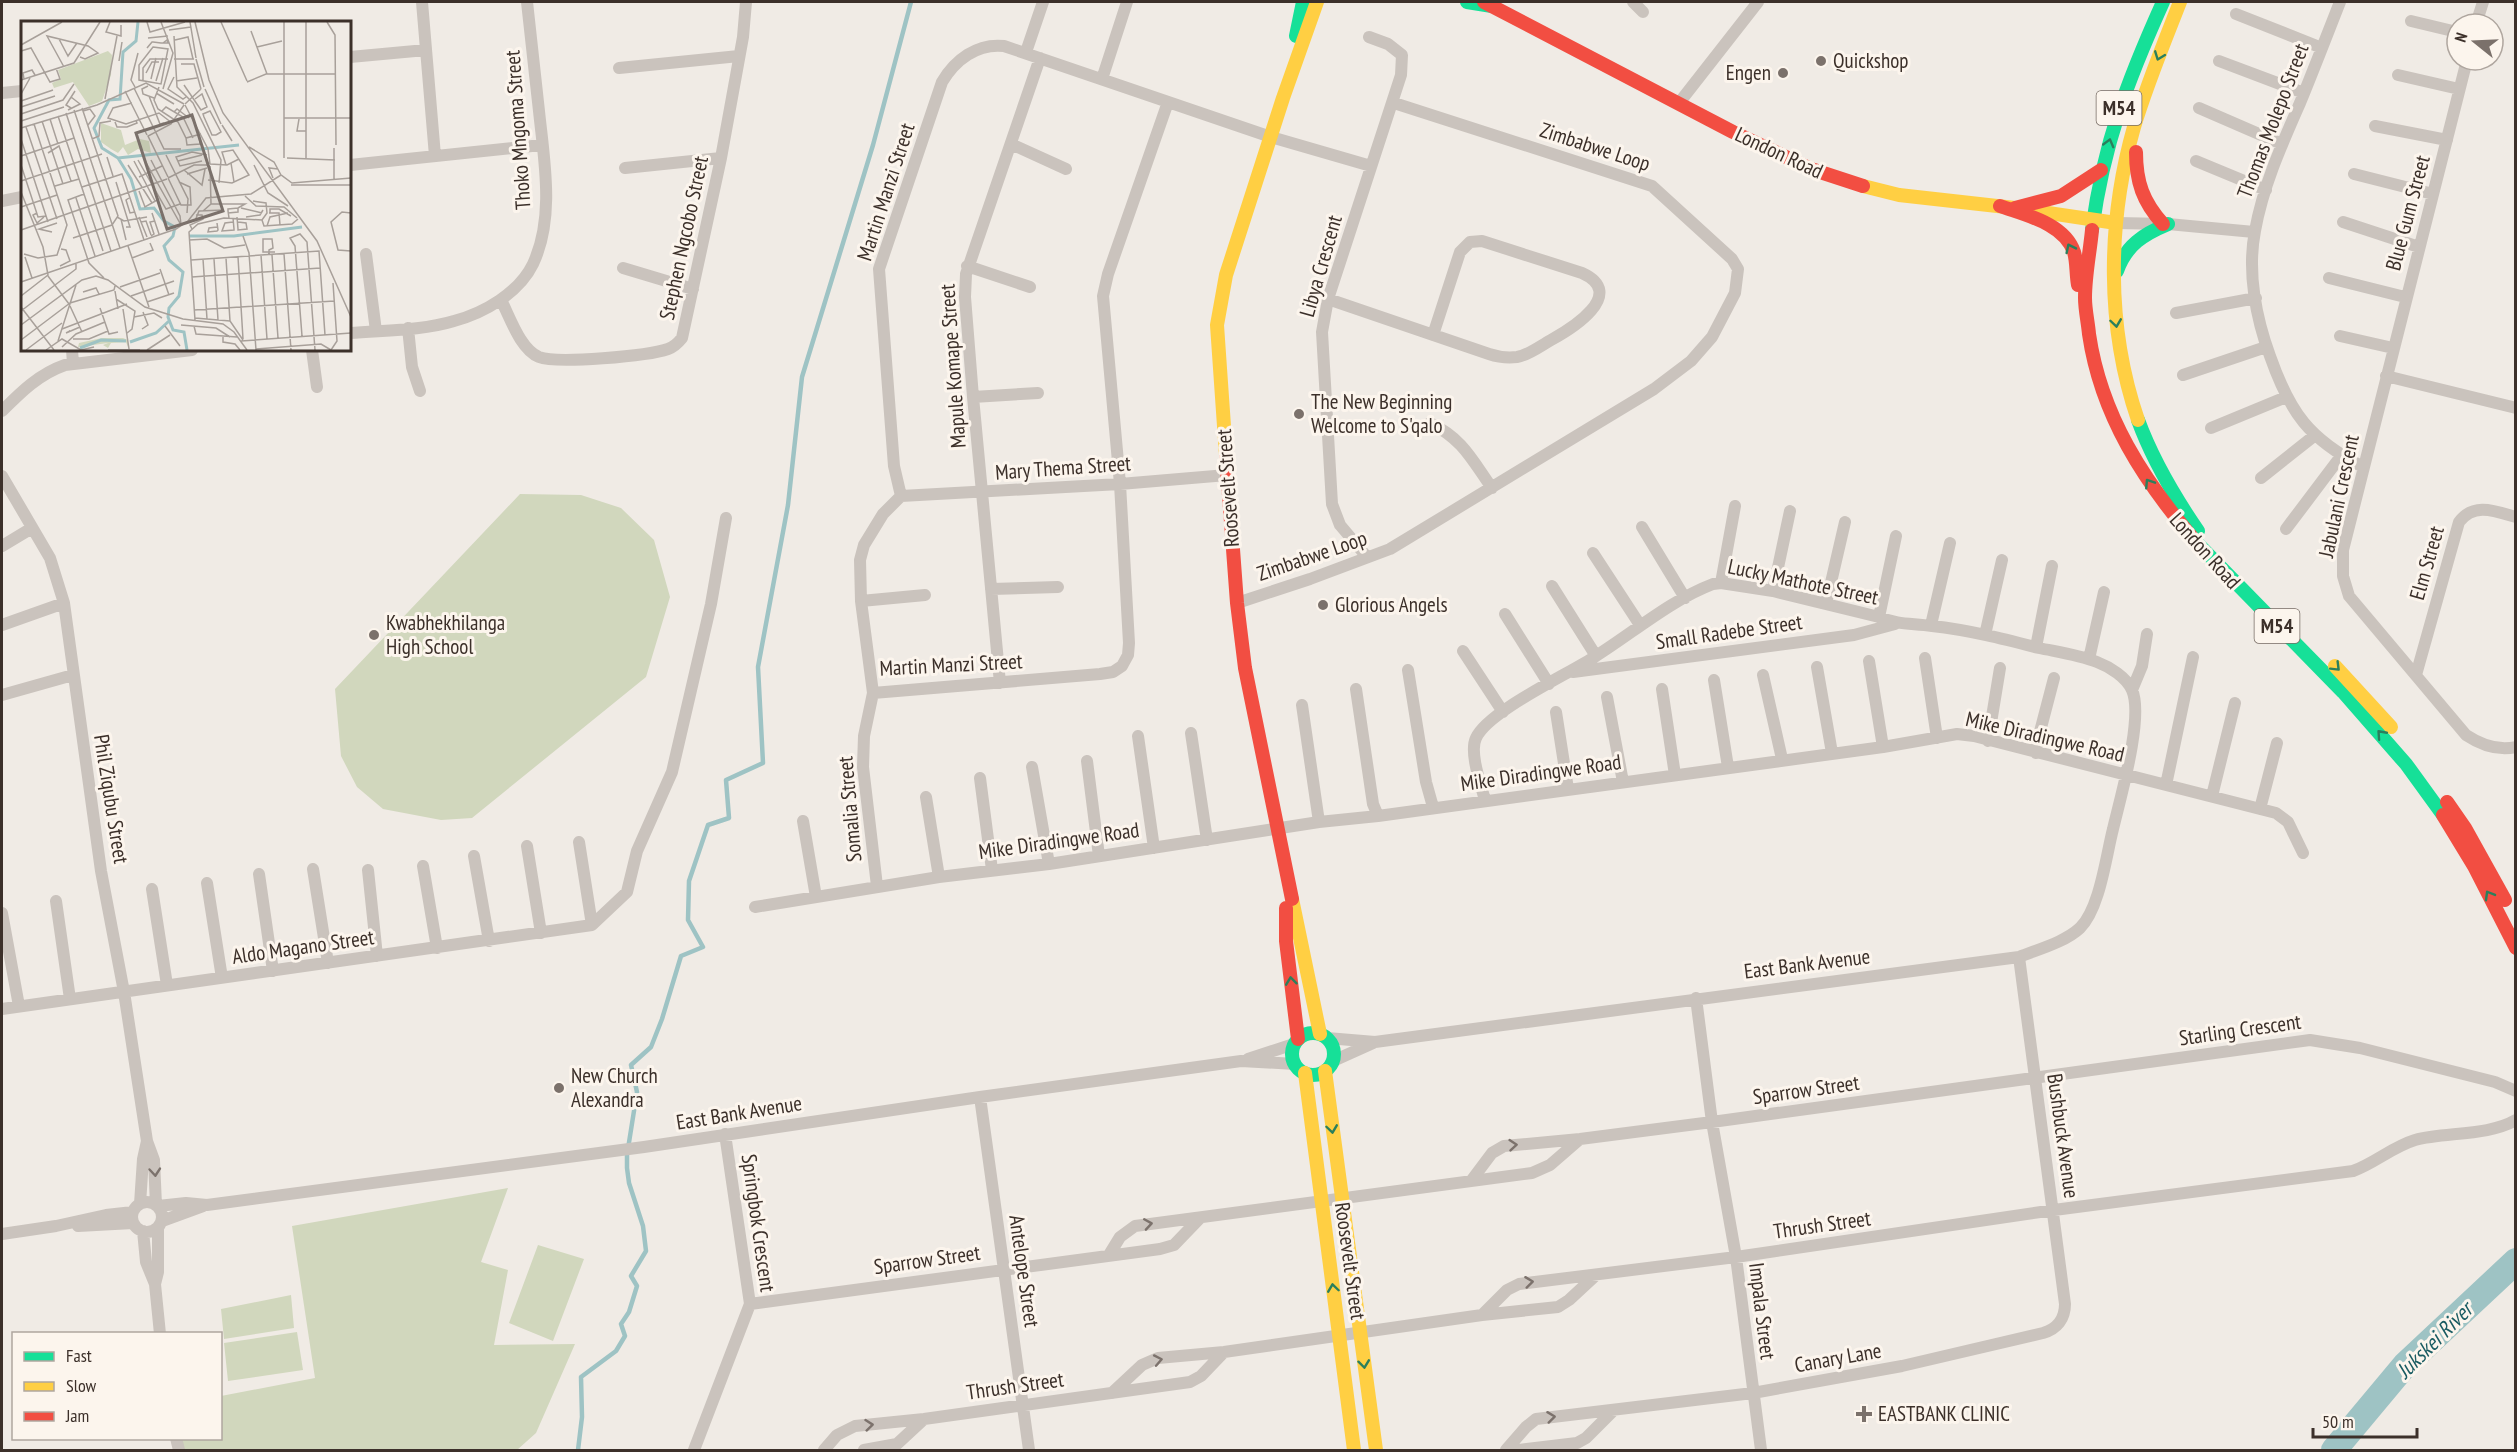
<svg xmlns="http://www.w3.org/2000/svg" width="2517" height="1452" font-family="'PT Sans Narrow',sans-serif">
<rect width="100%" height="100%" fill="#f0ebe5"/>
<path fill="#d1d7bd" d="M520,494l61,1 40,13 33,32 16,57 -24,80 -174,141 -31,2 -58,-11 -26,-22 -16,-31 -6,-67z
M508,1188l-27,74 27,8 -14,75 81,-1 -39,89 -19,17h-342l-2,-11 47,-1 1,-42 94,-18 -23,-152z
M538,1245l46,14 -31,82 -44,-18z
M291,1295l3,33 -70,11 -3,-30z
M297,1332l6,38 -75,11 -4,-38z"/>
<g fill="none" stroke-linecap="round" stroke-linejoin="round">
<path stroke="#9ec3c4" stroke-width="4.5" d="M578,1450l4,-33 -1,-40 35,-26 9,-15 -4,-12 8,-12 8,-26 -6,-10 15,-25 -3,-25 -14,-43 -2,-15v-13l10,-63 -6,-27 20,-18 11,-28 19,-63 22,-9 -15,-27 1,-39 19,-56 21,-7 -3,-38 37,-17 -5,-96 30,-162 14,-128 71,-232 38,-143"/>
<path stroke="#9ec3c4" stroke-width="26" d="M2334,1450l71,-85 111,-104"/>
<path stroke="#cac3bd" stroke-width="12" d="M422,2l13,154
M1633,2l10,10
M2340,2c-13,33 -26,67 -40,101 -18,41 -37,83 -45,128 -8,41 1,87 15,125 20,57 39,83 93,111
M2236,14l86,34
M2411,21l46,11
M2476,24l7,-22
M1026,52l17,-50
M350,57l76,-7
M2467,60l-124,490v26l6,20 117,139c15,10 32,16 50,12
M2219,61l85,32
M619,68l120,-12
M2398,75l61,14
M1102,79l25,-77
M2,93l20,-2
M1168,102l-60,172 -5,22 17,188 9,159 -1,12 -6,11 -9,6 -13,2 -227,19 -12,-92 -1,-41 4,-15 19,-31 18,-18 -7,-30 -15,-197 63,-187c13,-22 35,-39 62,-36l267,91 100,29
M1679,103l79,-101
M2199,108l83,36
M2375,126l72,14
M1011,144l55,25
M2196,161l70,29
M350,165l192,-20
M625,168l96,-10
M2354,174l79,20
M2,201l20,-4
M2343,222l76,25
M2116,223l52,1 86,8
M366,254l10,77
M967,266l63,21
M623,268l70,21
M2329,278l76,19
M1328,299l161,55c9,3 19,4 28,3 12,-2 23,-11 34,-17 20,-11 77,-46 31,-67l-100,-32 -12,1 -10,10 -27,83
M501,300c9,17 19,49 38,57 18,7 109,-1 129,-8 6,-2 10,-6 14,-11l39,-180 22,-121 3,-35
M2176,313l80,-15
M408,328l4,39 8,24
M350,333c34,-3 71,-2 104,-12 30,-8 65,-28 79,-57 22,-47 11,-104 6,-153 -4,-37 -8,-73 -12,-109
M2340,336l53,12
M72,350l1,13
M312,350l5,37
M2183,375l83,-28
M2386,376l130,32
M973,397l65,-4
M2,411c19,-19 37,-37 63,-46l127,-15
M1430,423c33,16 42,37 62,65
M2211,428l75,-31
M2,476l48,82 14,45 37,268 23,121 23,149 7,19 2,45
M2261,478l53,-42
M901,496l219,-12 107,-9
M1642,527l43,71
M2286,529l55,-73
M2,546l30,-18
M1593,553l47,72
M1367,557l-27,-32 -8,-21 -10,-172 6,-33 73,-224 1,-20 -14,-11 -19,-7
M1721,583l14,-77
M1552,586l44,70
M991,589l67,-2
M1773,591l17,-80
M861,601l64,-6
M1237,603l73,-24 80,-30 264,-160 37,-28 21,-24 23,-44 3,-24 -6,-10 -80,-73 -258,-83
M1826,604l19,-82
M1505,614l44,70
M1879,617l17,-81
M2,625l62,-22
M1931,625l19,-82
M1985,635l17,-75
M2036,647l16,-81
M1463,651l40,61
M1925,658l12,80
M2089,659l15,-67
M1869,661l14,86
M1817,667l15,86
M1408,670l18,112 7,25
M1573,672l281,-37 41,-11
M1763,675l19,84
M2416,675l43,-153c15,-20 36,-11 57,-5
M1714,680l14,87
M1000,683l-27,-286 -8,-100 1,-23 74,-216
M1356,689l17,115 5,12
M1662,689l13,86
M2132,690l10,-24 5,-32
M873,693l-9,43 -1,31 14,119
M2,695l71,-20
M1607,697l16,85
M1302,705l17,117
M1556,712l12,77
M1191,733l16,107
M1138,736l16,112
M1988,741l12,-73
M2036,753l1,-10 17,-65
M1087,761l12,95
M1032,767l17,97
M980,778l12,92
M2166,785l27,-128
M2212,796l23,-93
M926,797l13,80
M2260,809l17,-66
M803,821l13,76
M579,842l13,83
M527,846l14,87
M474,856l15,85
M423,866l14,82
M313,869l15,94
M368,870l9,86
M259,874l14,97
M207,883l15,95
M152,889l15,96
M56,901l14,98
M755,907l184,-30 110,-13 270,-42 59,-6 505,-69 74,-13 17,2 302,77 12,9 15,31
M2,913l17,93
M1696,998l16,124 24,135 25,193
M2,1009l590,-84 35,-33 10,-41 35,-79 39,-168 15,-86
M1327,1038l48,4 644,-85c20,-8 46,-15 61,-29 20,-20 26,-72 33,-99 7,-30 31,-112 19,-139 -6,-13 -22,-23 -35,-28 -18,-7 -39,-10 -58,-14 -35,-9 -70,-18 -107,-22 -21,-3 -33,-1 -53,-9l-106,-26 -52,-8 -8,1c-42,16 -79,48 -117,72 -27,18 -108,55 -120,82 -7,14 5,47 9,62
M1248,1059l46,-15
M1333,1061l40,-18
M980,1097l49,353
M1471,1181l21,-28 12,-7 76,-7 132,-17 598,-82 50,8 135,34 21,9
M132 1217a15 15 0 1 1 30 0a15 15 0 1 1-30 0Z
M140,1204l3,-45 4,-18
M158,1206l28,-3 21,2 437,-58 336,-50 261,-36 54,3
M162,1221l41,-15
M78,1226l55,-3
M158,1227v45l-3,12 5,50
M143,1231l3,31 9,22
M2,1234l54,-8 50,-11 27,-3
M1109,1255l11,-18 15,-11 397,-53 18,-8 30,-26
M750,1304l410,-55 14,-4 26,-27
M1482,1315l25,-25 12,-6 217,-27 318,-47 299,-39c22,-8 39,-24 62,-31 30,-8 74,-4 101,-20
M1112,1393l30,-28 16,-7 66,-6 258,-37 76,-8 11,-7 27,-25
M176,1438l3,12
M694,1450l56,-146 -25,-170
M824,1450l13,-15 18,-9 69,-7 266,-37 11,-6 23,-24
M864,1450l33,-6 27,-25
M1506,1450l20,-23 10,-8 217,-26 149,-27 141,-33c14,-4 22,-14 22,-29l-46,-347
M1519,1450l58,-7 9,-5 28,-28"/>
<path stroke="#16e098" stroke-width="14" d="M1467,2l25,4
M1296,36l7,-34
M2092,230c12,-88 35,-148 71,-228
M2117,271c9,-26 27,-37 51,-47
M2138,420c15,41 36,76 60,111
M2196,542l147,150 63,72 37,51
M1292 1054a21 21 0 1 1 42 0a21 21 0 1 1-42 0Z"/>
<path stroke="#ffcf43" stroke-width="14" d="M1863,186l36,9 116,13 101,15
M2138,420c-32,-93 -31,-198 -4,-293 13,-43 30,-84 46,-125
M1226,455l-9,-130 9,-50 57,-177 34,-96
M2335,666l56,61
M1292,899l28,135
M1325,1071l51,379
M1305,1073l49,377"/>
<path stroke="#f24e42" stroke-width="14" d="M1484,2l249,130 78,37 52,17
M2136,152c0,30 7,50 27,72
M2000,206c25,9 64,17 74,46 3,10 2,22 4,33
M2015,208l46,-12 40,-26
M2092,230c-2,22 -7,45 -7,68 0,12 3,24 4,36 12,82 55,147 107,208
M1226,455l11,148 8,65 47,231
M2447,802l18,26 40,72
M2443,815l31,51 42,82
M1286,908v33l12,98"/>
</g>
<defs><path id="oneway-chevron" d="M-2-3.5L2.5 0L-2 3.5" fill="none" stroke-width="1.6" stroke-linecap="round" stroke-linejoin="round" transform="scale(1.5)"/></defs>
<g stroke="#2b7f5c">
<use href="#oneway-chevron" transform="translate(2159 56) rotate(111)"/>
<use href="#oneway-chevron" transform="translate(2109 143) rotate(-75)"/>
<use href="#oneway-chevron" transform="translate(2070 248) rotate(-116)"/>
<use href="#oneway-chevron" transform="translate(2116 323) rotate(82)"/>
<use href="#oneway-chevron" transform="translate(2149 483) rotate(-123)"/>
<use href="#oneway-chevron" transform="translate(2336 667) rotate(45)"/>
<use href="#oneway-chevron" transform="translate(2381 734) rotate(-132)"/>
<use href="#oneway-chevron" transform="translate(2489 895) rotate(-120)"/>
<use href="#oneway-chevron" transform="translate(1291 981) rotate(-97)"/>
<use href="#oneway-chevron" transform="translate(1332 1129) rotate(82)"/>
<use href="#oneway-chevron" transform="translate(1333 1288) rotate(-98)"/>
<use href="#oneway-chevron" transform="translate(1364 1364) rotate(83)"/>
</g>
<g stroke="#7c726c">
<use href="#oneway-chevron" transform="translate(1513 1145) rotate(-5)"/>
<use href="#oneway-chevron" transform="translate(155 1172) rotate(85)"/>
<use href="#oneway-chevron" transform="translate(1148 1224) rotate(-9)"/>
<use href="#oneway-chevron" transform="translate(1529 1282) rotate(-7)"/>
<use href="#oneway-chevron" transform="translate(1158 1360) rotate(-11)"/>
<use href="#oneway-chevron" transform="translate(1551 1417) rotate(-7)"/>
<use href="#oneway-chevron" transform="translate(869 1425) rotate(-6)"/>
</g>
<g fill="#7b716b" stroke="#fcf5ed" stroke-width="2">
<circle cx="1821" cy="61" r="6"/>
<circle cx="1783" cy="73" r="6"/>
<circle cx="1299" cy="414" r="6"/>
<circle cx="1323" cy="605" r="6"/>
<circle cx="374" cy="635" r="6"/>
<circle cx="559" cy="1088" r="6"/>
<path d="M1861 1405h6v6h6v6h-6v6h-6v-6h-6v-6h6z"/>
</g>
<g text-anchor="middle" stroke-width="6" stroke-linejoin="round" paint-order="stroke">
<g fill="#fcf5ed" stroke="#766b64" stroke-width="1.5">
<rect x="2096.5" y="91" width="45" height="34" rx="4.5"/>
<rect x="2254.5" y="609" width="45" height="34" rx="4.5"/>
</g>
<g font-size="20" font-weight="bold" fill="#3c302a">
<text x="2119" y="115">M54</text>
<text x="2277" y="633">M54</text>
</g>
<g font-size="21" fill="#3c302a" stroke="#fcf5ed" text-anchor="start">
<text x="1833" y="68">Quickshop</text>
<text x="1771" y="80" text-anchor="end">Engen</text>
<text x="1311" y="409">The New Beginning<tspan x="1311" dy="24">Welcome to S'qalo</tspan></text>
<text x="1335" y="612">Glorious Angels</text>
<text x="386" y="630">Kwabhekhilanga<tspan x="386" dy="24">High School</tspan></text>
<text x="571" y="1083">New Church<tspan x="571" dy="24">Alexandra</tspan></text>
<text x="1878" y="1421">EASTBANK CLINIC</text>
</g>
<g font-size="21" fill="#3c302a" stroke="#fcf5ed">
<text transform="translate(2273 121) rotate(-69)" y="7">Thomas Molepo Street</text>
<text transform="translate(518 130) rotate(-94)" y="7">Thoko Mngoma Street</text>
<text transform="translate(1595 147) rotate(18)" y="7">Zimbabwe Loop</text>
<text transform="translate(1779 153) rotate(25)" y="7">London Road</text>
<text transform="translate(886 192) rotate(-72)" y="7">Martin Manzi Street</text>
<text transform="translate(2408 213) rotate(-75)" y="7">Blue Gum Street</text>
<text transform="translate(684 238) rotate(-78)" y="7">Stephen Ngcobo Street</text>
<text transform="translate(1321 266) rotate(-74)" y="7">Libya Crescent</text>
<text transform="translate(953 366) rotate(-94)" y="7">Mapule Komape Street</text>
<text transform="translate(1063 468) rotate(-4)" y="7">Mary Thema Street</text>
<text transform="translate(1228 488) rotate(-94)" y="7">Roosevelt Street</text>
<text transform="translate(2339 496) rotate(-78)" y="7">Jabulani Crescent</text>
<text transform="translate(2205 551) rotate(48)" y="7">London Road</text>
<text transform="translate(1312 556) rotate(-19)" y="7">Zimbabwe Loop</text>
<text transform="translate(2427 563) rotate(-74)" y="7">Elm Street</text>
<text transform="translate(1803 582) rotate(12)" y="7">Lucky Mathote Street</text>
<text transform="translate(1729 632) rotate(-8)" y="7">Small Radebe Street</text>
<text transform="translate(951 665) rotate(-3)" y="7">Martin Manzi Street</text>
<text transform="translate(2045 737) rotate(13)" y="7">Mike Diradingwe Road</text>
<text transform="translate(1541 773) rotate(-8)" y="7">Mike Diradingwe Road</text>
<text transform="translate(111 799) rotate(81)" y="7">Phil Ziqubu Street</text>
<text transform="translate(850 809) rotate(-95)" y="7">Somalia Street</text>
<text transform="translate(1059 841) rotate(-8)" y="7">Mike Diradingwe Road</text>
<text transform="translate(303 947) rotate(-8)" y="7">Aldo Magano Street</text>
<text transform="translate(1807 964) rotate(-7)" y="7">East Bank Avenue</text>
<text transform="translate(2240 1030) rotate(-8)" y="7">Starling Crescent</text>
<text transform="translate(1806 1090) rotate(-8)" y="7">Sparrow Street</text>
<text transform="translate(739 1113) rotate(-9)" y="7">East Bank Avenue</text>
<text transform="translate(2063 1136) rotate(82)" y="7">Bushbuck Avenue</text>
<text transform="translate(758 1223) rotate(82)" y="7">Springbok Crescent</text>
<text transform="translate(1822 1225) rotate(-8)" y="7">Thrush Street</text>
<text transform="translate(927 1260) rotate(-8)" y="7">Sparrow Street</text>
<text transform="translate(1350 1261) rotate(82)" y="7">Roosevelt Street</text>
<text transform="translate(1024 1271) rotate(82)" y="7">Antelope Street</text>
<text transform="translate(1762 1311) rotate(83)" y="7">Impala Street</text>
<text transform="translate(1838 1358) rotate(-10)" y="7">Canary Lane</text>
<text transform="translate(1015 1386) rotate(-8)" y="7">Thrush Street</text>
</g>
<g font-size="22" font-style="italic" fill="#1a5c62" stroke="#fcf5ed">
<text transform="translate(2434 1340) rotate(-45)" y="8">Jukskei River</text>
</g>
</g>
<g transform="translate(21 21)">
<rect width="330" height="330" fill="#f0ebe5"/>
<path d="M87,30l4,4 -1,20 -9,26 -13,5 -16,-24 -19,6 -2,-5 9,-4 -3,-9zM80,102l20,7 4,15 15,-6 9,2 2,12 -13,-4 -10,6 -5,-8 -5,6 -7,-4 -10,-7zM81,317h21l5,2v7l-2,-5 -15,1 -3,5 -5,-3 5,-2 -30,4 1,-4z" fill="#d1d7bd"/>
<path fill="none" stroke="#9ec3c4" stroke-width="3" d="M117,1l-2,19 -13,11 -3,47 -11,1 -15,28 8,20 16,10 13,21 9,30 14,-1 10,13 11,6 -2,9 -9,10 5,14 14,12 -4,24 -10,12 -1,9 5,13 11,2 3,18M97,137l121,-13M169,215h44l68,-9M109,321l26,-9 13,-12M59,327l21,-8 25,1"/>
<path fill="none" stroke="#a8a09a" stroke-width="1.5" d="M89,1l-4,10 15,4v-11M126,1l3,10 35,-10M140,1l12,31 -10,36M169,1l6,36M174,1l14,58 14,33 94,128 34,76M200,1l26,59M285,1v136M306,1l8,13 1,110M148,9l22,-3M230,10l16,43M153,15l3,51 16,16 28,57 -2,23M127,17l20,-2M38,18l9,17 9,-13M154,19l13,-3 5,22M0,24l41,-23M132,26l15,2 -7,35 -22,-4v-15zM236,26l25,-6M126,27l5,-6h1l8,1h7l-1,-3 -4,3M0,30l10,-3 19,34 10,-3 -4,-11M153,38h20M175,38l8,28M98,40l3,-19M160,43h13l7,25M43,46l-17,-31 41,10 10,7 -13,6 -5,-2M125,52l6,-11h7M153,56l-6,12 15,10 3,-2M3,58l-1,-6 9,-3 3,5M130,58l5,-21M0,59l53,-17 26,-41M122,59v-12l7,-9h18M135,60l7,-23M155,60l21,-3M226,61l19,-8h69M163,64l17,25 6,-3 -5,-13 -7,5M127,65l-6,3 1,5 11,4M114,66l-4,-7 7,-27M138,66l-5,13 4,9 20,13 8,16 15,-4M113,67l30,61h17M184,68l16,35M104,70l22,44M135,72l18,11M0,73l9,-16M128,75l11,28 4,-1M84,78l12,-63M0,80l32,-11M111,82l-19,5 -5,10 18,6 33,-11 13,10M164,83l16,-15M164,84l23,44 2,15M0,86l34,-11M50,87l-5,-3 9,-14M47,89l12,-6 -9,-7M53,89l46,138M62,90l7,-2 5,7 -7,9M141,90l4,-4 17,10 10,21M153,91l3,-3 12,9M45,92l45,138M0,93l42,-14 11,-16M37,95l45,135M183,96l-1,-3 7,-3 11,21 -5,3M183,96l8,18h4M263,97h67M29,98l8,25M278,98l-2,12h9M0,100l43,-14M21,100l21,63M94,101l2,5h10l10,-4 -1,-3M201,104l10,16M5,106l31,92M0,107l76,-23 49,-22 38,21M165,117l1,7 13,-1 -1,-9M0,118l27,83M71,118l7,-3 1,-13 11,-2M228,126l25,15 7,13M313,127v31M27,132l11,-7 12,35M145,134l22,44 -1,14M0,135l53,-18M86,136l6,19M263,137v-136M266,137l48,2M123,138l37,66M117,139l28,49 14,-5M130,139l29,56 1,9M113,140l21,40M157,140l24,-6M181,140l-22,5 -4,-9 16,-5 15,3M210,142l3,19M189,143l17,1 12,-6M0,144l17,52 8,-1M107,144l24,38M233,144l14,28 20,13M189,145l1,38M163,149l18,15 3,-16M166,153l20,-6M118,156l23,-11M147,156l-20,-41 23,-12 13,-19M147,157l13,27h10l-1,-18 -11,-5M147,157l26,-13h15M252,157l-4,-10 9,1M187,159l24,3 17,-8 -16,-25 -11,2 4,13M0,160l81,-27M95,161l14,45h-4M270,164h60M34,165l24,-7M61,166l40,-13 22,66M118,170l6,16 14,-8M0,171l22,55 5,28 -27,21M63,173l-16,6 21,63 15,15M224,175l11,10 28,1 13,11M55,177l19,58M108,177l-3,2 4,13 5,-1M0,186l36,-12M220,187l21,5M182,190l8,-7h34l-7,4M16,192l-4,2 4,8 7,-6M131,192l7,21M207,192l10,-1v-4l-10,1v2l1,7M248,192h10l1,12M249,192v-4h9l12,7M330,192l-9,-1 -11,10 7,28 13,1M96,196l7,4 23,-4M118,196l8,20M216,196l1,12v1l9,-1 -1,-6 -8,-1M225,196l14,-2 3,-5M212,197l1,11v1l-12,1 3,-8 8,-1M100,198l5,21M241,199l2,6 28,-2 6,-5M174,200l4,-10 25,-1M120,201l5,-1 5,14M196,202l1,7 -1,1 -9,1 1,-4 8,-1M246,205l3,-9 18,-4M171,208l-2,-4 13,-6 -1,-4h-6M0,209l146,-51M31,211l-13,-3 18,-6M130,215l3,-2 -4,-12 5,-1M222,215l6,17 7,97M52,217l39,-13 6,-9 -36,-108M168,219l18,-1 17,9 21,-3M107,225l21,61M3,233l14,4 19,-3 10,-30 -33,-101M263,233l7,96M240,234l6,84M248,234v-5l4,-2 -1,-9h-9v13h12M251,234l6,83M4,236l7,21M217,236l5,82M111,237l21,-8 -3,-7M205,237l4,63 13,19M182,238l4,60M193,238l4,61M170,239l128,-9 6,84M39,245l10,-5 -4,-11 -5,-1M139,248l9,26M27,255l21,28M171,256l128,-9M0,261l155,-53 12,-8 18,-23 45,-4 30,-19 11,8 59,-5M99,266l40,-14M94,270l3,18M62,271l13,-4 3,6M110,275l43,-15M95,278l19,12 -3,18 -5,4M126,281l27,-9M49,282l44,-13 1,-4M49,285l12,26M0,286l33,43M79,287l9,26 9,-2M102,288l6,40M173,289l140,-9M0,290l55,-42v-5M113,296l20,-4 8,5M174,297l35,3M174,299l-6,-88 9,-8 26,-6 38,2 5,-7 -1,-10 -13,-2M0,304l61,-45 14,-4 12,4 37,27 38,12 40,5 11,8 13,18M160,304l35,3 14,9M144,305l15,20M173,305l2,8 41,3M41,308l65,-25M121,308l6,-4 -5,-13M49,310l-4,2 14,-6M202,315v6l12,2 5,6M281,315l-7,-90 -5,-8 10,-4 7,8 8,108M52,318h16l19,-8M0,319l49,-37M37,320l18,-56M220,320l110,-8M41,326l14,-13 29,-12M235,328l65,-5 10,6M5,329l36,-27M25,329l16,-11 19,11 13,-3M87,329h32M126,329l23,-15M310,329l6,-9 -4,-58"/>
<path fill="#7b716b" fill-opacity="0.15" stroke="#7b716b" stroke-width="3" d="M171,94l31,96 -56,18 -31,-96z"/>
<rect width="330" height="330" fill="none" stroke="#3c302a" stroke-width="3"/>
</g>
<rect width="2517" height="1452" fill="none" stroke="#3c302a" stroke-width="6"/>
<rect x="12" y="1332" width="210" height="108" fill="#fcf5ed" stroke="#afa69f" stroke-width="1.5"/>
<rect x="24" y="1352" width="30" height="9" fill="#16e098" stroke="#afa69f" stroke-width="1.5"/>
<text x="66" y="1362" font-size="18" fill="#3c302a">Fast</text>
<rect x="24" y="1382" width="30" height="9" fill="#ffcf43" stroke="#afa69f" stroke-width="1.5"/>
<text x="66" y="1392" font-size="18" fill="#3c302a">Slow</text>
<rect x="24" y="1412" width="30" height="9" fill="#f24e42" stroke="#afa69f" stroke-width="1.5"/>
<text x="66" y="1422" font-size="18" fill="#3c302a">Jam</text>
<g transform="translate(2475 42) rotate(288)"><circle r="28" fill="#fcf5ed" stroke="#afa69f" stroke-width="1.5"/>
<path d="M0-4.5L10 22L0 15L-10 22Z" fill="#7b716b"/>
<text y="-9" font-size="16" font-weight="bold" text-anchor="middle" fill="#3c302a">N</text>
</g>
<path d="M2313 1428v9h104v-9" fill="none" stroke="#3c302a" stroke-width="3"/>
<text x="2322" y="1428" font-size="18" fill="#3c302a" stroke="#fcf5ed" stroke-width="4.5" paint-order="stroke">50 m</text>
</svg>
